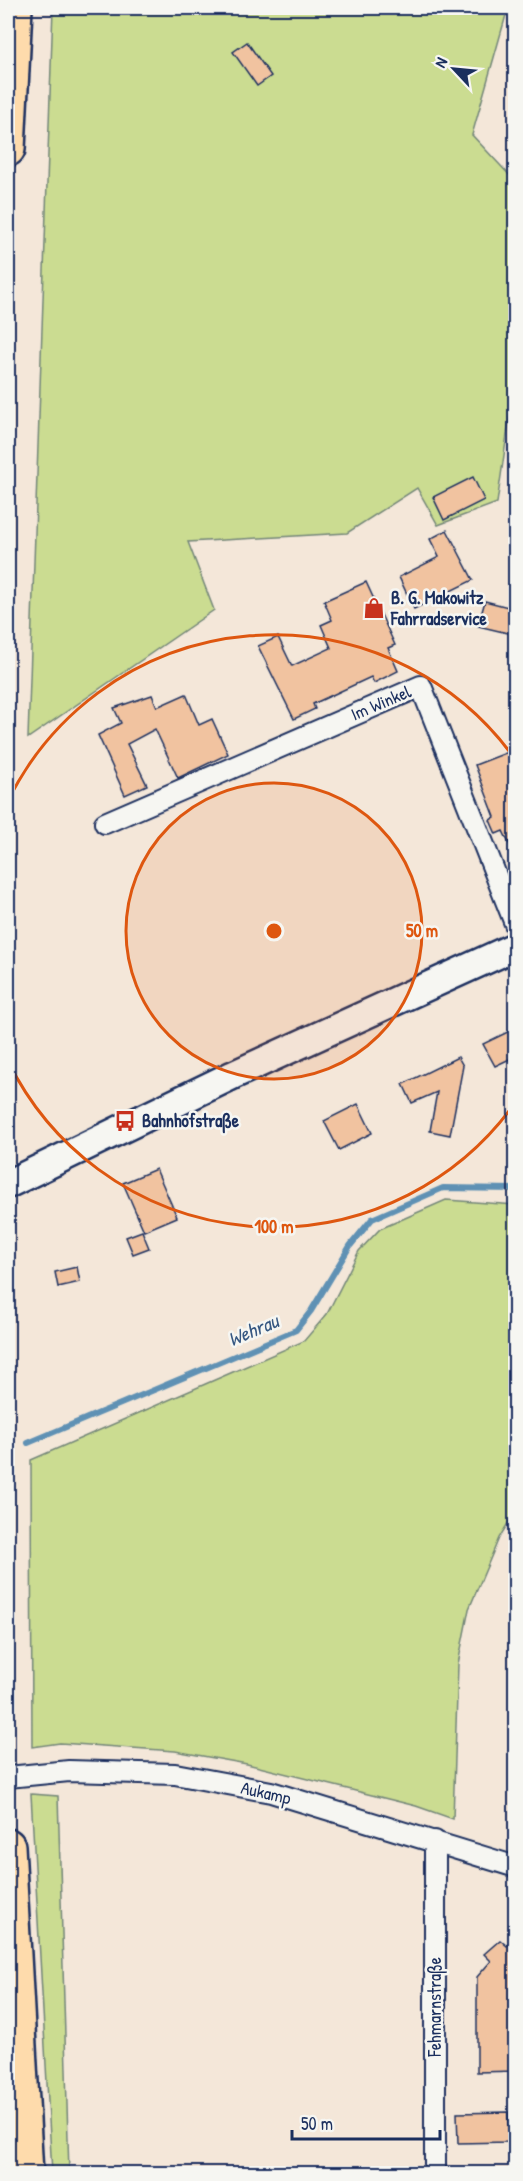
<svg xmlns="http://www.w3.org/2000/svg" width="523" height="2181" font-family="'Patrick Hand',sans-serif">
<rect width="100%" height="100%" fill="#f4e7d9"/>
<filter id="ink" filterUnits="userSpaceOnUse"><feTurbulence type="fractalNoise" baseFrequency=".0167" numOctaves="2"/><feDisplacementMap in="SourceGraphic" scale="12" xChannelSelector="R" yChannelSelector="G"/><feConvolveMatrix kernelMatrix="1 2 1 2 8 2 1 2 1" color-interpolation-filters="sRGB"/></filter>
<g filter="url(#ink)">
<path fill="#cbdc91" stroke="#738678" stroke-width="1.5" d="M53,8h455l-36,127 43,46 1,192 -19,130 -59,22 -21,-37 -70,45 -159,9 26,68 -186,128z
M446,1200l70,5 -1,307 -16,26 -30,71 -11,55 -5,155 -37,-13 -169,-42 -72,-13 -115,-8 -28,4 -1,-287 273,-119 23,-27 32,-63 21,-22z
M31,1794l27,2 11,377h-17z"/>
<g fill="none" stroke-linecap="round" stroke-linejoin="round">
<path stroke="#5f91b4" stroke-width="6" d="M28,1443l268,-113 15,-19 39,-65 22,-27 71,-31 73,1"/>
</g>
<path fill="#f1c3a0" stroke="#1b2f5e" stroke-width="1.5" d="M247,42l24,34 -14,10 -24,-34z
M473,477l11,23 -40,20 -11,-23z
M447,530l26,50 -59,29 -15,-32 40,-20 -9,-18z
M366,582l29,63 -7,3 10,23 -24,12 -3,-6 -58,27 2,5 -21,10 -36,-73 20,-9 14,29 39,-18 -10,-23 11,-5 -8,-19z
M485,601l31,8v26l-38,-9z
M186,694l13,31 13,-6 16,35 -50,24 -23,-49 -28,15 20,41 -22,10 -27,-60 23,-12 -7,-15 38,-13 5,12z
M516,749v109l-13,-27 -7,3 -6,-14 5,-3 -20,-52z
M516,1028v28l-21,10 -12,-22z
M458,1057l5,9 -13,69 -20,-4 7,-39 -25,11 -9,-19z
M358,1104l14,29 -33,17 -15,-29z
M156,1169l21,48 -33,14 -21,-48z
M142,1231l7,17 -16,6 -7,-17z
M77,1267l3,15 -22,5 -3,-15z
M516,1937v134l-39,1v-95l14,-16 -7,-7 16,-14 7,6z
M508,2112l1,30 -51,1 -1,-30z"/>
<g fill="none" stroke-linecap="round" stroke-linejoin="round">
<defs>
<path id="minor" d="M105,823l316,-137 95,240
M8,1777l61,-6 106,3 96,18 245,75
M435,2174v-333"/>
<path id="secondary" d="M8,1184l225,-109 283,-129"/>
<path id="trunk" d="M8,1846l18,328"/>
<path id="motorway" d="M8,149l7,-141"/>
</defs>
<use href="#minor" stroke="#1b2f5e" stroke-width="24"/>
<use href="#secondary" stroke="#1b2f5e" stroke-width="32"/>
<use href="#trunk" stroke="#1b2f5e" stroke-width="38"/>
<use href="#motorway" stroke="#1b2f5e" stroke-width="38"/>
<use href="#minor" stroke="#f6f6f2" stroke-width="20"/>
<use href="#secondary" stroke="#f6f6f2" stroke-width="27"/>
<use href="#trunk" stroke="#fedbac" stroke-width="33"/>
<use href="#motorway" stroke="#fedbac" stroke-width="33"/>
</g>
</g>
<circle cx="274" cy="931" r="148" fill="#de5710" fill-opacity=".12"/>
<g fill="none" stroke="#de5710" stroke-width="3">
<circle cx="274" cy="931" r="148"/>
<path d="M515 1103A296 296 0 0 1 8 1061M8 801A296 296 0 0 1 515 759"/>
</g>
<defs>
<symbol id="shop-bare" viewBox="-9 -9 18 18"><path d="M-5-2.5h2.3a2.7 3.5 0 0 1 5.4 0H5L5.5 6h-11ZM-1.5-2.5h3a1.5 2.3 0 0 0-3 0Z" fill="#c8321e" stroke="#f6f6f2" stroke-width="2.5" paint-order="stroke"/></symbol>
<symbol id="bus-bare" viewBox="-9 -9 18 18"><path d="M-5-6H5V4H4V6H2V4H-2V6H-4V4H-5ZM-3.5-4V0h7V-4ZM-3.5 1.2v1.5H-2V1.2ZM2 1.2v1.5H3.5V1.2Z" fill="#c8321e" stroke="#f6f6f2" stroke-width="2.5" paint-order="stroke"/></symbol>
</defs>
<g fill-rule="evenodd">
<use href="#shop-bare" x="359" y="593" width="30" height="30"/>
<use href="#bus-bare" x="110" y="1106" width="30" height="30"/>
</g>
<g text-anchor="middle" stroke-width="5" stroke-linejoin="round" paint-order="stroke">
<g font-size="18" font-weight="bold" fill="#1b2f5e" stroke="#f6f6f2" text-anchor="start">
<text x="391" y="604">B. G. Makowitz<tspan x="391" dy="21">Fahrradservice</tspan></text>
<text x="142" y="1127">Bahnhofstraße</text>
</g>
<g font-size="18" fill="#1b2f5e" stroke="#f6f6f2">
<text transform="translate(381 703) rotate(-23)" y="6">Im Winkel</text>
<text transform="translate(266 1793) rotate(13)" y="6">Aukamp</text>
<text transform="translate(435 2007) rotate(-90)" y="6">Fehmarnstraße</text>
</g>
<g font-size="20" font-style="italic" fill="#375882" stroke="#f6f6f2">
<text transform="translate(253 1330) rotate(-23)" y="7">Wehrau</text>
</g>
</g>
<circle cx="274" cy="931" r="9" fill="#de5710" stroke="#f6f6f2" stroke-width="3"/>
<g font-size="18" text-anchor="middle" font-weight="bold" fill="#de5710" stroke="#f6f6f2" stroke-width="5" stroke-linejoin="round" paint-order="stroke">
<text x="422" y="937">50 m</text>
<text x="274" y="1233">100 m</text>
</g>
<rect width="523" height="2181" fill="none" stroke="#f6f6f2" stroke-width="30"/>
<rect x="15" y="15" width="493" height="2151" fill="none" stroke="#1b2f5e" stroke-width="2" filter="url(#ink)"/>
<g transform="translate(454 69) rotate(296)" stroke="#f6f6f2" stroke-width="4.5" paint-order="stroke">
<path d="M0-4.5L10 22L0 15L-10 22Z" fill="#1b2f5e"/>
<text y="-9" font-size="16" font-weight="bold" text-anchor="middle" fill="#1b2f5e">N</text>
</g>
<path d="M292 2130v9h148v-9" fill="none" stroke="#1b2f5e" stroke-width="3"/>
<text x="301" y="2130" font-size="18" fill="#1b2f5e" stroke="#f6f6f2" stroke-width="4.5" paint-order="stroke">50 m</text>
</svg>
